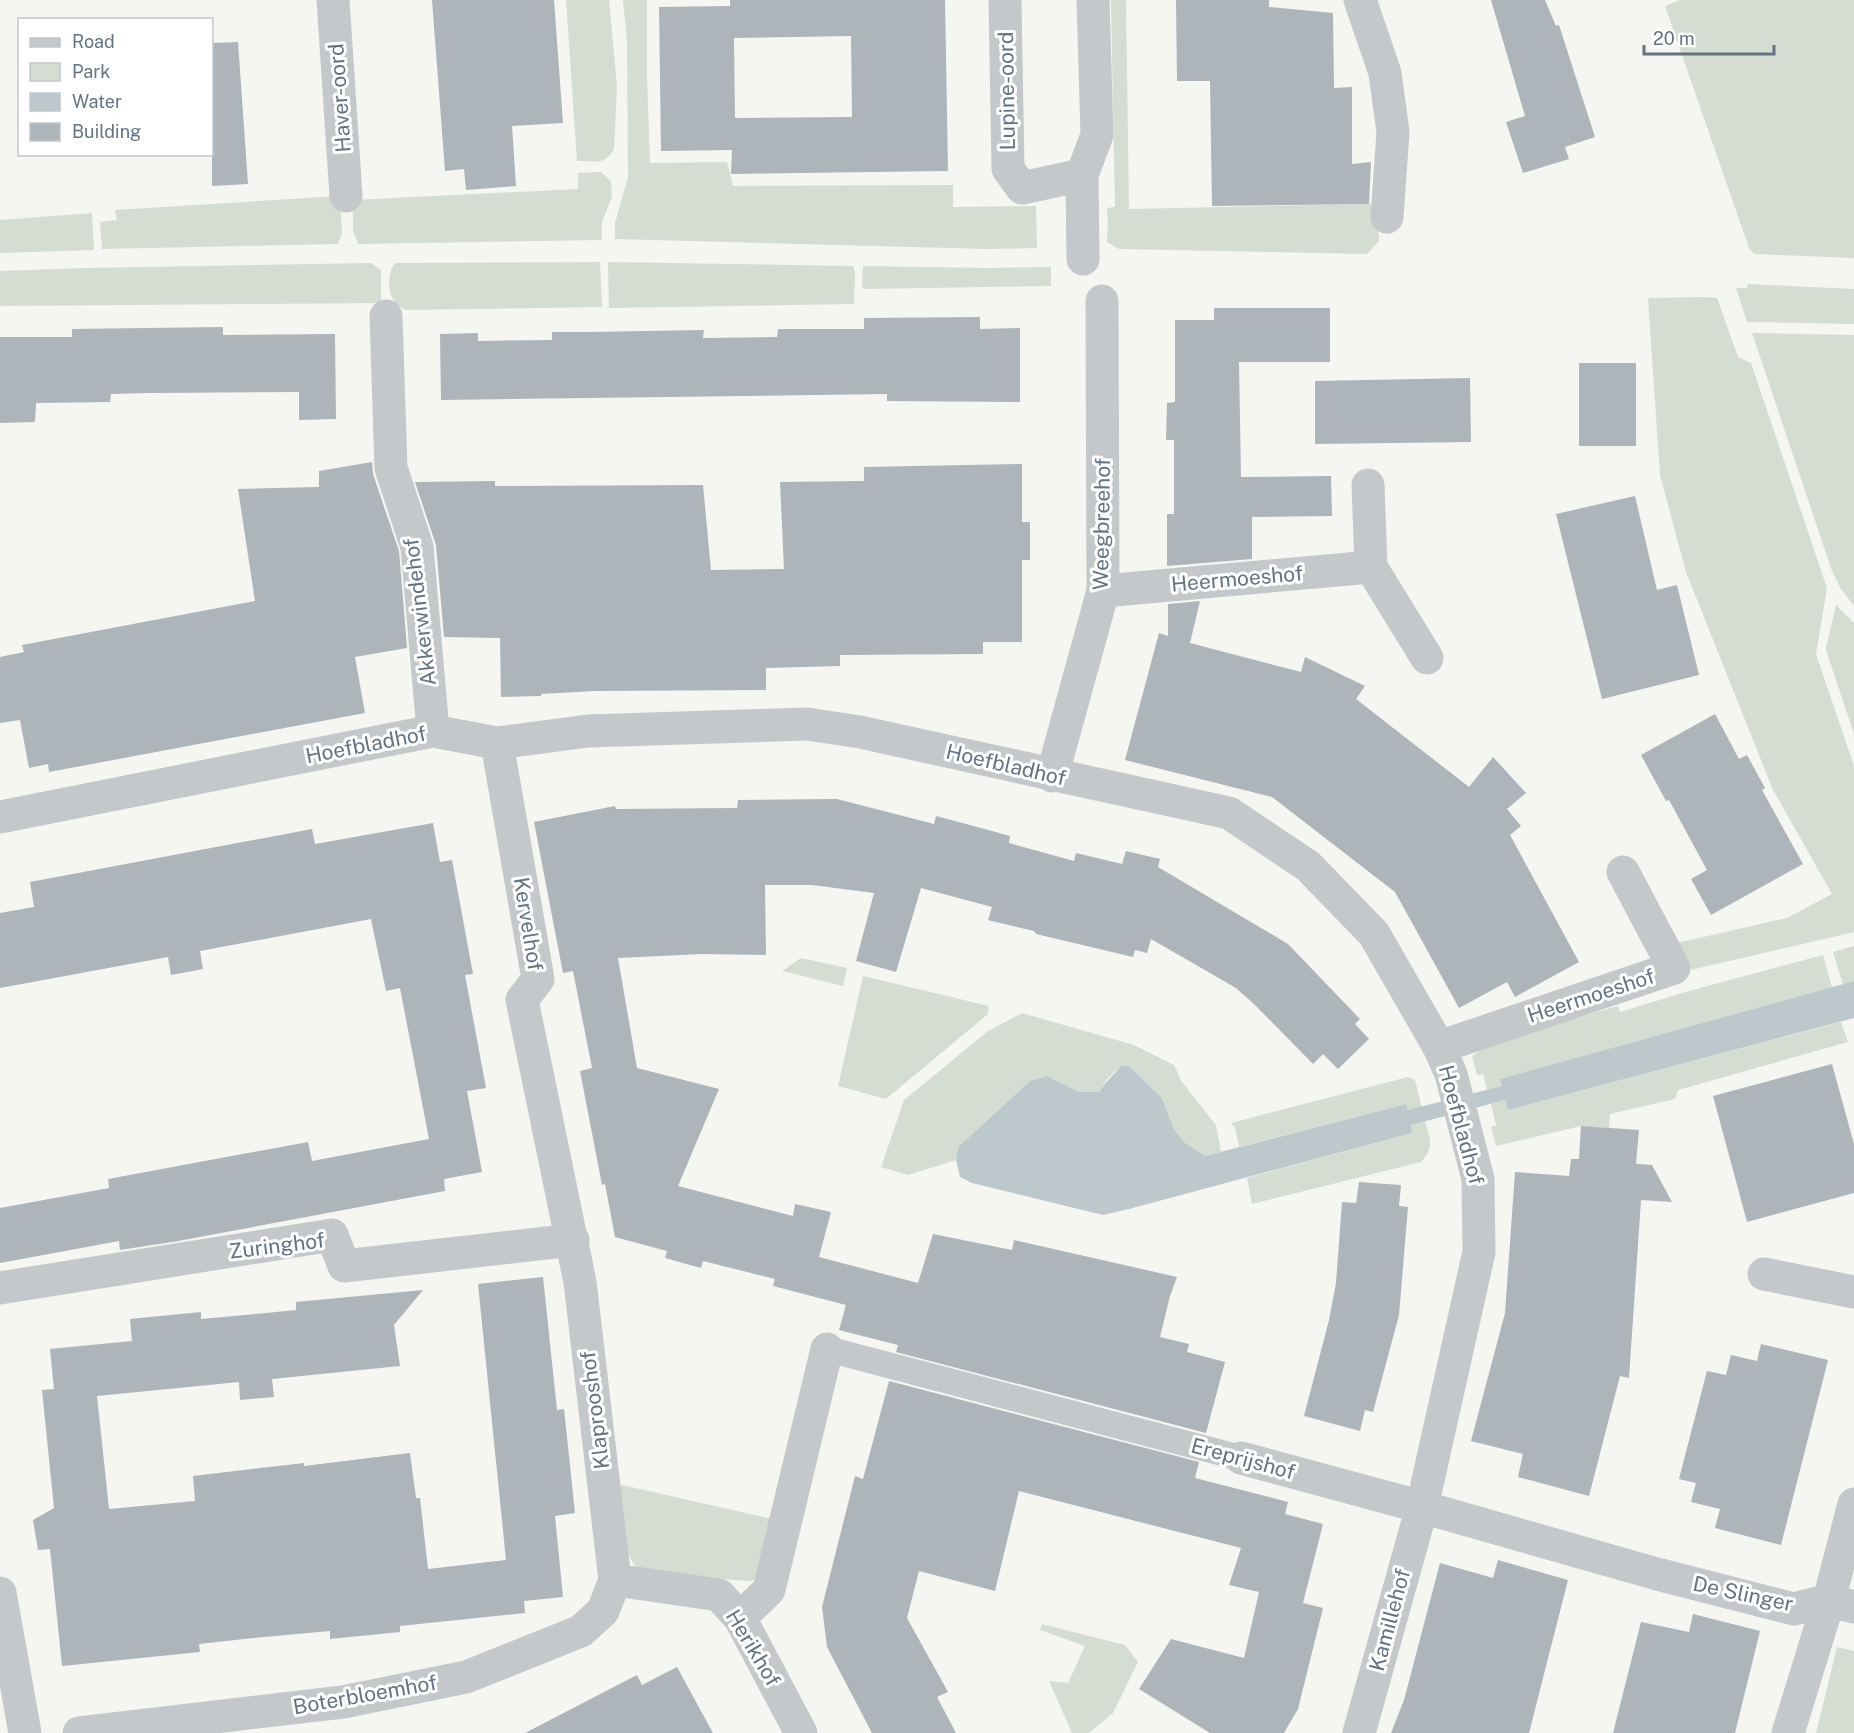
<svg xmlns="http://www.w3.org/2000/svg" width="1854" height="1733" font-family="'Public Sans',sans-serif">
<rect width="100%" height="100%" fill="#f5f5f1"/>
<path fill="#d5ddd2" d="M566,0h43l8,86 -3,63c-9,17 -20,12 -37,12z
M623,0h24v76l3,87 77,-1 6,24 220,-1v22l83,-1 1,42 -50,1 -372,-10v-16l13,-46 -1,-135z
M1111,0h15l3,209 242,-5 7,2 1,35 -12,13 -248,-5 -12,-7 1,-20 -1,-14 8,-1z
M1680,0h174v258l-100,-4 -5,-6 -84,-242z
M601,172l10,9 1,16 -10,25v18l-244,4 -5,-14v-30l225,-11v-16z
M340,196l2,37 -4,11 -236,5 -2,-27 17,-2 -2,-10z
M92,213l2,37 -94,3v-33z
M600,262l2,45 -196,3c-3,-2 -6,-3 -9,-5 -10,-10 -10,-32 -2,-42z
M608,262l245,4 2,7 -1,31 -245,4z
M371,263l10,7v33l-381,3v-35l85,-3z
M863,266l124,2 64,-1v19l-186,3 -3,-2z
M1748,284l106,5v35l-107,-2 -11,-34h11z
M1707,297l10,1 21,59 13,6 76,225 -11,66 38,112v166l-163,38 -14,-27 110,-25 45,-24 -59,-104 -87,-218 -26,-97 -12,-177z
M1752,333l102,2v271l-13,-17 -9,-18z
M1836,605l18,18v111l-27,-81 -1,-5z
M1854,946v35l-11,4 -10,-33z
M1823,955l9,32 -331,92 1,7 -15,4 -4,-16 -6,1 -5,-19 19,-14 127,-36 2,6 69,-21z
M801,958l46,10 -4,18 -61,-15z
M863,976l126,30 -1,8 -102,85 -48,-13z
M1022,1013l112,32 40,20 8,17 34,43 5,27 -16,4 -21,-14 -10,-13 -12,-31 -33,-32h-8l-14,13 -8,13 -20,1 -32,-17 -17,5 -72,66 -2,13 -48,15 -27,-8 23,-67 84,-69z
M1841,1022l7,20 -170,48 -3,9 -65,15 -1,14 -28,-2 -85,20 -5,-19 5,-2 -5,-21 14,-4 3,10z
M1408,1077l7,3 7,28 -15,3 -1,-7 -167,43 -4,-19 -4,-5z
M1425,1121c5,18 10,26 -4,41l-169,42 -5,-26 165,-45 -2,-8z
M618,1484l154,35 -17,61 -7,1 -99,-8 -15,-8 -8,-16z
M1042,1624l83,21 13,17 -25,51 -24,20h-17l-23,-52 19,2 17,-37 -45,-16z
M1837,1647l17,4v82h-38z"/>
<path fill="#bdc8cd" d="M1854,981v37l-346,92 -3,-10 -94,25 1,8 -283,76 -26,6 -131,-32 -12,-6 -4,-17 2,-13 72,-66 17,-5 32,16h20c6,-10 15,-17 22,-26h8l33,32 12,31 10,13 21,14 201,-52 2,6 94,-24 -2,-7z"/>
<path fill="#adb4ba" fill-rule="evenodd" d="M432,0h122l9,123 -51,3 4,60 -50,4 -2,-21 -19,2z
M730,0h215l3,171 -217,3 1,-24 -71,1 -2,-144 71,-1zM851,36l1,81 -117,1 -1,-80z
M1176,0h93v7l64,6 1,75 18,-1v77l19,-2 -2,42 -157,2 -2,-125h-33z
M1491,0h54l11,26 3,-1 36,112 -30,10 4,12 -46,14 -17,-51 19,-6z
M238,42l10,142 -36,2v-143z
M1214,308h116v54h-91l2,115 90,-1 1,40 -80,1v42l-85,7v-52h7v-74h-8l1,-37 8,-1v-82h39z
M980,317v12l40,-1v74l-133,-1v-7l-446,6 -1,-66 38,-1v8l74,-1v-8h38l114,-2 -1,8 74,-1 1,-8h86v-11z
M223,327v8l112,-1 1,85 -37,1v-28l-151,1 -37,1 -1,8 -74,1 -1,19 -35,1v-86h72v-8z
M1579,363h57v83h-57z
M1470,378l1,64 -156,2v-63z
M372,462l1,12 26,77 8,97 -52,9 10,56 -316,59 -1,-8 -19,4 -9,-48 -20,3v-66l24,-5 -2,-7 233,-44 -17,-112 81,-2v-16z
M1022,464v58h8v38h-8v82h-39v12l-143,1v11l-74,2v22l-171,1 -54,3v2l-40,1 -1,-59 -56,-1 -8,-92 -21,-63 80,-1v5l208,-1 8,85 73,-1 -4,-87 84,-1v-14z
M1635,496l22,94 20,-5 22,90 -97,24 -46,-185z
M1200,601l-10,42 111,29 4,-15 60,29 -9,13 113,88 24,-30 33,36 -19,16 14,17 -11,9 69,127 -64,35 -8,-15 -48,26 -64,-116 -123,-95 -147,-37 34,-127 9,3v-32z
M1715,714l24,45 8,-4 18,33 -3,2 41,74 -92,51 -20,-36 16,-9 -38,-70 -3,1 -25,-46z
M837,799l97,25 2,-8 34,9 40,11 -1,7 65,18 2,-8 46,11 4,-13 34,8 -2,8 130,77 72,75 -5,5 14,15 -31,30 -15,-15 -10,10 -58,-59 -19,-17 -85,-49 -4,14 -12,-3 -2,7 -97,-23 -2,-3 -46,-11 4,-13 -71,-19 -25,84 -40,-11 18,-68 -62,-8h-47l1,70 -63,-1 -85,4 19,110 82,21 -41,97 115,30 2,-12 36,8 -12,45 99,26 15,-49 79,16 2,-10 163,37 -7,19 -10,41 29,7 -2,8 38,10 -19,71 -310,-81 2,-7 -59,-15 7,-25 -73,-19 2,-7 -72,-18 -2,7 -36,-10 2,-7 -52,-14 -10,-53 -3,1 -22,-114 12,-3 -19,-97 -10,2 -29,-151 81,-16 1,3 121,-1 1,-8z
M433,823l7,39 12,-2 21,114 -8,1 21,113 -19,3 15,81 -38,7 1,12 -267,50 -58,9 -1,-9 -119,22v-55l109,-20 -1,-9 200,-37 4,19 117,-22 -29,-151 -14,3 -15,-72 -171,32 3,18 -32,6 -3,-18 -168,31v-75l34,-6 -4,-25 282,-53 3,15z
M1832,1064l22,80v49l-107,29 -34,-126z
M1581,1126l58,4 -3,34 16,1 20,37 -31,-2 -12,178 -9,-2 -31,120 -71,-19 5,-23 -52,-13 34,-128 10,-141 54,4 2,-17h8z
M1359,1182l42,3 -2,21 9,1 -9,108 -26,97 -8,-2 -5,21 -56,-15 25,-96 7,-37 6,-81 14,1z
M543,1277l14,133 7,-1 11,104 -20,3 8,81 -39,4 1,12 -125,13v6l-70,7v-8l-66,6 -65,7 1,8 -138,14 -12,-117 -12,1 -5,-30 21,-12 -12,-118 12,-1 -4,-40 82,-8 -2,-22 71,-7v7l65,-6 30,-3v-8l127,-12 -29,35 6,41 -128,13 2,18 -34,3 -1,-18 -142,14 12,113 86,-8 -2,-25 111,-13v3l106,-13 6,45h4l8,71 78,-9 -28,-276z
M1761,1344l67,16 -47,185 -66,-17 5,-19 -29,-7 5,-19 -17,-4 28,-108 19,4 5,-20 26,6z
M889,1381l310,81 -4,16 93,24 -3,12 38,10 -20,79 20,5 -25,101 -14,24h-74l-71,-44 32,-50 73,19 15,-66 -30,-7 12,-37 -222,-57 -24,100 -76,-20 -12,47 41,74 -11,5 19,36h-84l-45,-86 -5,-40 33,-131 8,3z
M1498,1560l70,20 -39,153h-138l13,-33 36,-137 53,15z
M1693,1614l67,17 -25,102h-122l28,-111 48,10z
M677,1667l36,66h-188l112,-58 5,10z"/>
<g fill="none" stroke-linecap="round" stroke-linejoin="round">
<path stroke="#c5c8cb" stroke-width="26" d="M827,1349l414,109"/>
<path stroke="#c5c8cb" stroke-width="33" d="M333,0l13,196
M1005,0l3,169 14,19 60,-13
M1360,0l25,73 8,59 -6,85
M1083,259l-1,-84 15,-40 -4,-135
M386,316l5,152 26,79 16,184
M1368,485l3,82
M1103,591l268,-24 56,91
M1052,776l51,-185 -1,-290
M0,817l433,-86 64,12 91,-12 219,-7 53,8 369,81 79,53 66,68 65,113 12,27 27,105 1,73 -57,255 -63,226
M1439,1047l235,-79 -51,-96
M1764,1274l90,18
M0,1288l332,-53 12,31 229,-26
M1241,1458l181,49 235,67 137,35 35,-9 25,7
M615,1580l104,15 21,23 61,115
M0,1593l25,140
M740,1618l29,-28 58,-241
M79,1733l264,-31 123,-25 115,-46 22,-20 12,-31 -35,-298 -58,-282 16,-21 -41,-236
M1788,1733l41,-133 25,-96"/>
</g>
<g text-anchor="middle" stroke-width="6" stroke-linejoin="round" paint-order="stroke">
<g font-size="21" fill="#637384" stroke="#fff">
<text transform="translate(1007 91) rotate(-91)" y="7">Lupine-oord</text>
<text transform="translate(340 98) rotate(-94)" y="7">Haver-oord</text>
<text transform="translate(1102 524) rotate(-89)" y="7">Weegbreehof</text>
<text transform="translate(1237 579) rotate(-5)" y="7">Heermoeshof</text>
<text transform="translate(420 612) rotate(-97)" y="7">Akkerwindehof</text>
<text transform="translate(366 745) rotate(-11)" y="7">Hoefbladhof</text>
<text transform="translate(1006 765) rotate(13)" y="7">Hoefbladhof</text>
<text transform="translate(528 924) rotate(81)" y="7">Kervelhof</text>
<text transform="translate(1591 996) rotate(-18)" y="7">Heermoeshof</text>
<text transform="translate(1461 1125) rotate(75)" y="7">Hoefbladhof</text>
<text transform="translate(277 1246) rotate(-7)" y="7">Zuringhof</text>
<text transform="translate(595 1410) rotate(-97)" y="7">Klaprooshof</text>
<text transform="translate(1243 1459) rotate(15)" y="7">Ereprijshof</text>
<text transform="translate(1743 1594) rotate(12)" y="7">De Slinger</text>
<text transform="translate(1390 1620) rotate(-75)" y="7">Kamillehof</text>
<text transform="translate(753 1648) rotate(59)" y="7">Herikhof</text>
<text transform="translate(365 1695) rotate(-10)" y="7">Boterbloemhof</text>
</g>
</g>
<rect x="18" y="18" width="195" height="138" fill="#ffffff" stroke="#c1c7ce" stroke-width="1.5"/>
<rect x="30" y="38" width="30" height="9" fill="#c5c8cb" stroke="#c1c7ce" stroke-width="1.5"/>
<text x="72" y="48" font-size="18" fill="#637384">Road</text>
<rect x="30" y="63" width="30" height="18" fill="#d5ddd2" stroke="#c1c7ce" stroke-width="1.5"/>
<text x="72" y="78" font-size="18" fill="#637384">Park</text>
<rect x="30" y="93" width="30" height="18" fill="#bdc8cd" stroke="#c1c7ce" stroke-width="1.5"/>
<text x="72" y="108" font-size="18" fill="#637384">Water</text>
<rect x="30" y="123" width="30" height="18" fill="#adb4ba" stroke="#c1c7ce" stroke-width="1.5"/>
<text x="72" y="138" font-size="18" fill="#637384">Building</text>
<path d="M1644 45v9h130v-9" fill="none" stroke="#637384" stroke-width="3"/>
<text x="1653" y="45" font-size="18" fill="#637384" stroke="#ffffff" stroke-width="4.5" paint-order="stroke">20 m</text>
</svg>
